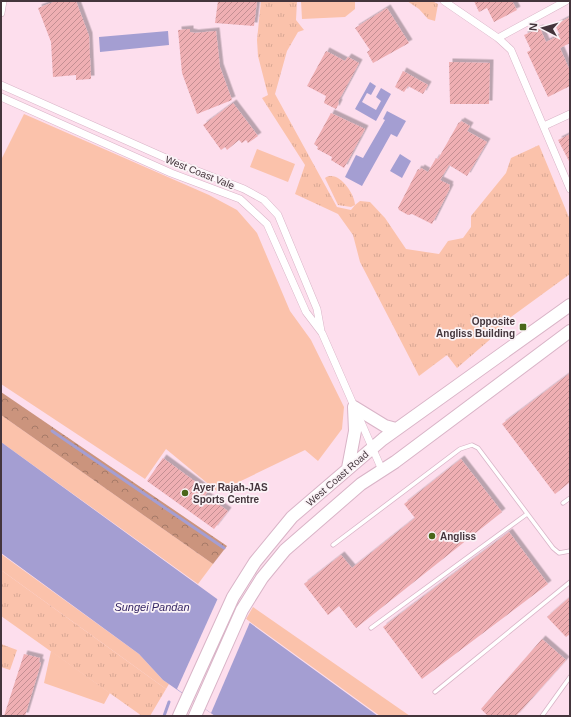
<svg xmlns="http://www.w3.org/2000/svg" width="571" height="717" font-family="Helvetica,sans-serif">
<defs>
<pattern id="forest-crowns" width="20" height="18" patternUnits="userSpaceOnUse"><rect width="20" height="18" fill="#cb947d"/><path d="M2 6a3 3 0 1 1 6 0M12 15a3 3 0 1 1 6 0" fill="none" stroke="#a67a68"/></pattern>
<pattern id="park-tufts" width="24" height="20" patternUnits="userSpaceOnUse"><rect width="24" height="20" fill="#fbc2ab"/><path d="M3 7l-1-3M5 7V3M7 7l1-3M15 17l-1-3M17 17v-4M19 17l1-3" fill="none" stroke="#d8a794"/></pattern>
<pattern id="building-hatch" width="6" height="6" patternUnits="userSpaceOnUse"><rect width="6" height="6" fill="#efafb3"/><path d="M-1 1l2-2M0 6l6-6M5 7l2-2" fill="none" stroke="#c38f93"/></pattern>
<filter id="shadow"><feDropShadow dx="3.5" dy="-3.5" stdDeviation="0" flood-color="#0004"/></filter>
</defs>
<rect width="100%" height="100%" fill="#fddeed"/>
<path fill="#fbc2ab" d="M301,1h54v8l-10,8 -43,2z
M24,114l185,81 28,15 20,23 33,78 21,29 33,67 -2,22 -24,32 -13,-11 -87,42 -52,-43 -21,30 -144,-95v-224z
M257,149l38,15 -7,18 -38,-15z
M1,415l212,149 -15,20 -197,-142z
M1,554l138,100 24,26 6,4 -3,5 -165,-119z
M253,607l157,109h-30l-134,-97z
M51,651l59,42 -6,11 -60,-21z"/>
<path fill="url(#forest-crowns)" d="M1,392l226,154 -14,18 -212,-149z"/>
<path fill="url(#park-tufts)" d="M261,1h36l-1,19 8,10 -6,2 -11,19 -12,43 62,113 14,3 4,-5 -4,2 -13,-2 -13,-27c13,-9 30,16 30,27l5,-4 10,1 15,16 21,31 33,5 9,-13 15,-3 8,-11v-11l35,-43 5,-15 28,-13 31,75v54l-59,43 -10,13 -44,38 -10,-13 -28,21 -59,-114 -7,-27 -15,-21 -43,-20 10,-29 -43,-67 6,-3 -10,-39 -1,-16z
M407,1h25l6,3 -3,17 -7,-2 -9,-10z
M1,570l165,119 -16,27h-8l-141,-100z
M1,644l16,6 -7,20 -9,-3z"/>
<path fill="#a49ed2" d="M168,31l1,14 -69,7 -1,-15z
M370,82l6,4 -5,9 -4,-2 -5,9 14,8 5,-9 -5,-4 5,-9 10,6 -15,27 -21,-12z
M387,111l19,10 -9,16 -6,-3 -29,52 -17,-9 11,-22 7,3 22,-38 -2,-1z
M400,154l11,7 -9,17 -12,-7z
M1,442l377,274h-163l-52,-36 -24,-26 -138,-101z"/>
<path fill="#fddeed" d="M218,598l32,24 -39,91 -34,-24z"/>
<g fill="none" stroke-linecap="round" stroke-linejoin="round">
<path stroke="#a49ed2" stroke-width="3" d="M52,431l172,117
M164,716l5,-14"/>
</g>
<path fill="url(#building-hatch)" filter="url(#shadow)" d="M56,1h20l13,35 2,43 -15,1v-5l-23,2 -2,-35 -13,-34z
M218,1h39l-3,25 -39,-3z
M474,1h38l5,9 -23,12 -7,-14 -8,4z
M387,8l22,35 -36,20 -6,-11 3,-2 -15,-22z
M570,17v26l-10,5 10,23v15l-22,11 -21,-45 4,-2 -7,-15 16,-7 6,14 14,-7 -5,-10z
M190,29v3l5,1 21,-2 4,36 12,33 -35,14 -15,-41 -4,-43z
M326,51l19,10 3,-4 11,6 -21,39 1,1 -3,6 -12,-6 2,-7 -19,-10z
M449,62l41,1 -1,41h-39z
M403,71l25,14 -5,9 -15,-8 -4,6 -9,-5z
M233,103l25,33 -10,7 -2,-3 -4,3 -3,-3 -12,10 -2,-3 -4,3 -18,-25z
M331,113l34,16 -21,39 -13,-8 1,-3 -15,-8 1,-2 -4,-3z
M461,121l9,5 -3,5 20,11 -20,34 -18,-11 -9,15 10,5 -1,2 1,1 -18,36 -20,-10 -4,1 -9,-5 -1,-2 20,-39 2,1 1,-2 7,4 8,-14 2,1 21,-37 1,1z
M570,134v29l-12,-23z
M570,373v109l-15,12 -53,-70z
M163,458l45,33 -3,4 23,16 -14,18 -67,-48z
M461,459l41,53 -146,116 -17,-22 -11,9 -24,-31 37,-29 11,13 63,-50 -11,-14z
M509,532l39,52 -126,95 -39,-52z
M570,597v37l-4,3 -19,-20z
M542,639l24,21 -50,56h-28l-7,-7z
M24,654l16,4 -1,4 2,1 -16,53h-21z"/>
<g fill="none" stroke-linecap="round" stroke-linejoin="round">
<defs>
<path id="lane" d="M563,503l7,-5
M333,545l127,-96 12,-4 6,3 75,100 6,5 11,-2
M371,628l156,-114
M435,692l135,-110
M542,716l28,-39"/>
<path id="street" d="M444,1l54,37 13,12 59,139
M1,13l2,-12
M498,38l68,-37
M1,85l176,78 67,26 20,11 14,15 39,94 4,22
M1,97l170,76 69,26 27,25 39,88 16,21 60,137
M544,126l26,-12"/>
<path id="primary" d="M354,407l31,19 11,3
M348,468l7,-37 -1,-24
M179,716l54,-119 22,-35 37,-45 91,-78 187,-134
M195,716l47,-106 20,-32 23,-28 76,-66 34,-22 175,-131"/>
</defs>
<use href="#lane" stroke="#d9b4c7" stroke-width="5"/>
<use href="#street" stroke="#d9b4c7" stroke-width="8"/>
<use href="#primary" stroke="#d9b4c7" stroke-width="14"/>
<use href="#lane" stroke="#fff" stroke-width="3.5"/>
<use href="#street" stroke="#fff" stroke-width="7"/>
<use href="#primary" stroke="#fff" stroke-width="12"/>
</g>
<g fill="#49661a" stroke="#fbf3f7" stroke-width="1.5">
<rect x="519" y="323" width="8" height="8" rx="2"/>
<circle cx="185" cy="493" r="4"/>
<circle cx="432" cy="536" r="4"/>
</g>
<g text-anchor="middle" stroke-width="3.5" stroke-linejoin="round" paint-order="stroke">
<g font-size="10" fill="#44353c" stroke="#fbf3f7">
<text transform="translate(200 172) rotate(22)" y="4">West Coast Vale</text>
<text transform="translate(337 478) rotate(-41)" y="4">West Coast Road</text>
</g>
<g font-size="10" font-weight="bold" fill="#44353c" stroke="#fbf3f7" text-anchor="start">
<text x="515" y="325" text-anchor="end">Opposite<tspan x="515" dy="12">Angliss Building</tspan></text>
<text x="193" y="491">Ayer Rajah-JAS<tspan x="193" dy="12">Sports Centre</tspan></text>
<text x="440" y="540">Angliss</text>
</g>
<g font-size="11" font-style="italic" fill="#352664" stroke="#fbf3f7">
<text x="152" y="611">Sungei Pandan</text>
</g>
</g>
<rect width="571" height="717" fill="none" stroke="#44353c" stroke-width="4"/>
<g transform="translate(543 28) rotate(276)" stroke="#fbf3f7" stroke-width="3" paint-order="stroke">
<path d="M0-3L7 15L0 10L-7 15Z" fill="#44353c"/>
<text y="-6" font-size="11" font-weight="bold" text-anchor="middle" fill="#44353c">N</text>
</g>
</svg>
